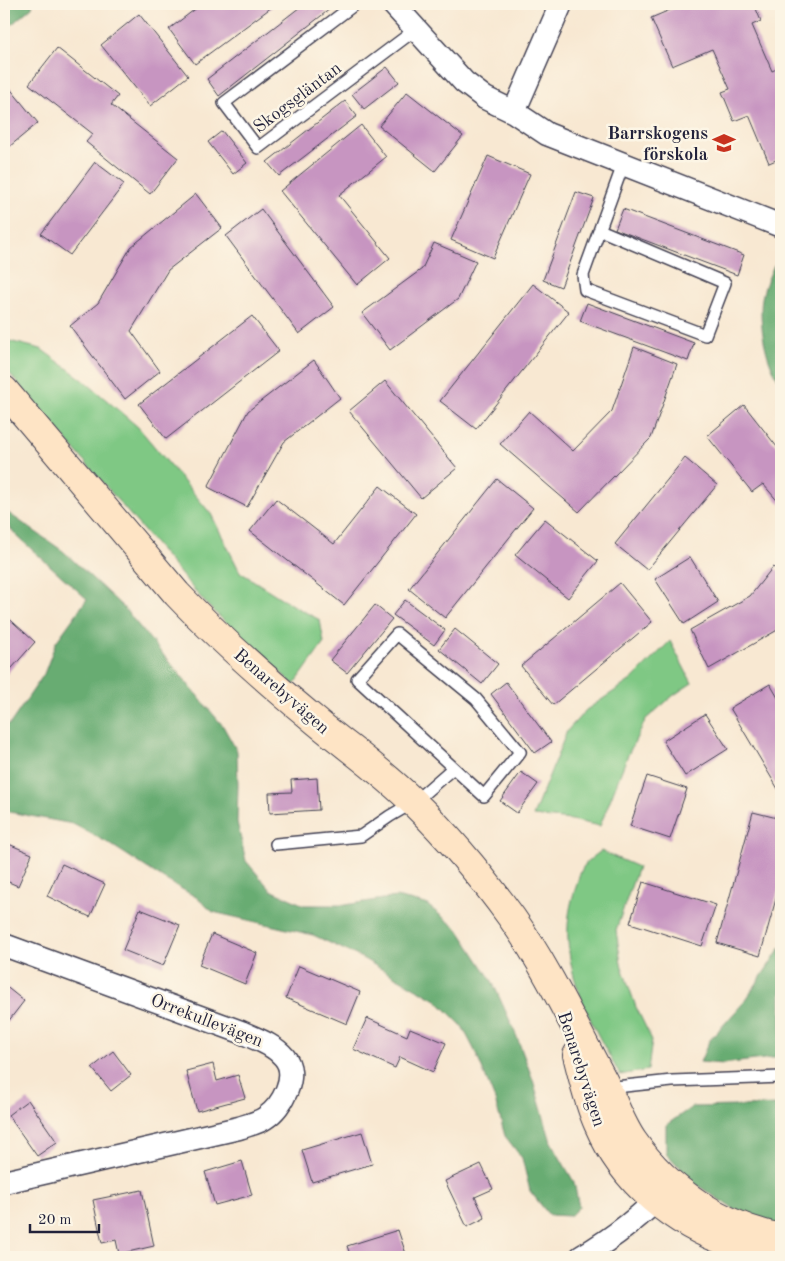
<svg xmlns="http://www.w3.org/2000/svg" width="785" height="1261" font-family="'Old Standard TT',serif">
<rect width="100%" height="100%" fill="#fcf5e5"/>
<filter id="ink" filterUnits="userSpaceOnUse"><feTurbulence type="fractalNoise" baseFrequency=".02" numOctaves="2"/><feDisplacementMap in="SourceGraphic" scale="10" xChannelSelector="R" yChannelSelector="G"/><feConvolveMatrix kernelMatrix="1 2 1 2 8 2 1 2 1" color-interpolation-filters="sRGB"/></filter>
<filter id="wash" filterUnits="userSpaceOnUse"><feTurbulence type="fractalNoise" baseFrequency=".0096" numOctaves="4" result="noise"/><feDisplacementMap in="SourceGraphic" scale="20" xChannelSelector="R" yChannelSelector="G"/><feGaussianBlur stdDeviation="1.12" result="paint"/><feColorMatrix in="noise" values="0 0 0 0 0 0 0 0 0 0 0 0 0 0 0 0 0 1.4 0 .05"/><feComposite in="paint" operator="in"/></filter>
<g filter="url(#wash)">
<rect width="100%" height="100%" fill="#f8e8d2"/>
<path fill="#7fc884" stroke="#507560" d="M9,341l32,8 41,30 56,48 73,87 29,58 52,33 28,15 4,23 -30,42 -86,-79 -204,-239v-23z
M670,641l22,42 -18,12 -28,24 -19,38 -27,69 -29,-6 -38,-4 34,-85 19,-21 45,-30z
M601,851l37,16 -22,63 5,34 15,43 16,33 -4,30 -28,5c-32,-57 -69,-120 -44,-188 2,-6 4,-16 8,-21 4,-6 12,-11 17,-15z"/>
<path fill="#67ac72" stroke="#446756" d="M4,4h29l-1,3 -28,24z
M781,264v119c-16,-19 -25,-70 -17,-93 2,-8 7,-17 10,-25z
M4,510l59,41 60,56 100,119 14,25 1,34 -1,37 9,39 25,29 33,15h41l51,-8 30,7 32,25 34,52 23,51 18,48 18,62 23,40 5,25 -9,9 -21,-1 -19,-24 -8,-33 -17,-22 -10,-36 -20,-49 -13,-25 -26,-26 -74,-42 -49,-23 -100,-23 -17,-15 -32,-18 -54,-35 -37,-20 -69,-13v-86l6,-1 34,-50 12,-32 31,-43 -69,-62 -14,-16z
M781,947v110l-59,7 -22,-2 9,-21 36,-40z
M781,1105v125l-25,-6 -62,-41 -28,-30v-28l26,-18z"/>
<g id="blocks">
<path fill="#c795c1" d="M202,4h74l-81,60 -26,-35z
M304,4h30l1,1 -116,91 -12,-17z
M676,4h78l7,17 -9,4 20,46 9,-4v91l-12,5 -20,-48 -15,6 -12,-29 8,-3 -18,-40 -40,17 -21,-48 26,-11z
M139,14l49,62 -38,30 -49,-61z
M57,48l61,48 -7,9 67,53 -28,36 -64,-52 7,-8 -64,-50z
M387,67l12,15 -35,27 -12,-15z
M8,86l30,37 -34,28v-61z
M407,92l56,44 -28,35 -56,-45z
M345,101l12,15 -78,60 -12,-14z
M361,125l25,32 -47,38 51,63 -33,27 -77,-94z
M222,131l25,32 -14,11 -25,-32z
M488,156l42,18 -37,84 -42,-18z
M95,162l29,22 -54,71 -29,-21z
M576,192l18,6 -33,89 -18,-7z
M196,194l26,34 -54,42 -37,61 29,40 -35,28 -55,-73 28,-23 33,-56z
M261,209l73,98 -35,27 -73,-98z
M623,209l121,46 -7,20 -122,-46z
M434,243l42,18 -18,38 -68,51 -28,-37 60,-44z
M533,284l36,28 -93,117 -36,-28z
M587,303l107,40 -6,18 -108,-40z
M252,316l27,35 -113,88 -27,-35z
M634,347l43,17 -26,74 -72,74 -79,-68 29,-33 44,40 39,-40z
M314,360l26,38 -56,44 -37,65 -39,-20 40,-76z
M385,381l72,87 -36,30 -72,-87z
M744,405l37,47v53l-18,-21 -11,8 -45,-56z
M685,458l32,27 -70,85 -32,-26z
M497,479l36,29 -88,110 -36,-29z
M380,486l36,28 -72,91 -94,-74 26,-32 58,45z
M545,519l53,42 -30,37 -53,-43z
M690,557l28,45 -34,22 -29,-45z
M773,567l8,5v56l-72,41 -19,-39 60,-34z
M620,583l32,39 -99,83 -32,-39z
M405,600l40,30 -11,15 -41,-30z
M375,605l17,14 -45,54 -17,-13z
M4,614l31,28 -31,35z
M455,629l43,35 -16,20 -43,-35z
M506,682l45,60 -16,11 -44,-59z
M770,684l11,19v91l-51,-86z
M705,714l23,35 -43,27 -22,-35z
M521,772l17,12 -21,29 -17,-12z
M647,776l40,13 -17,50 -40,-13z
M317,778l2,32 -49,3 -1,-20 23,-1 -1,-12z
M753,812l28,7v62l-21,75 -43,-13z
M4,842l28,12 -14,32 -14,-6z
M62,864l43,20 -15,33 -43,-21z
M643,882l73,23 -14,41 -72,-23z
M140,909l40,16 -17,41 -40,-16z
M212,934l45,19 -12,31 -46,-19z
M299,966l61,26 -13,32 -61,-26z
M4,985l20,16 -17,22 -3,-2z
M367,1018l40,18 3,-8 36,15 -13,29 -33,-15 -5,11 -42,-19z
M113,1051l18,24 -20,16 -19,-23z
M213,1064l4,17 21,-6 7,23 -48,13 -11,-40z
M28,1100l29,42 -20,14 -29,-41z
M362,1132l10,32 -60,18 -10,-32z
M242,1161l10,34 -37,10 -10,-33z
M481,1164l12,25 -18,8 10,21 -18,9 -22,-46z
M142,1190l12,56 -35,8 -3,-14 -14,3 -9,-43z
M398,1230l9,27h-56l-4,-11z"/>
</g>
</g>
<g filter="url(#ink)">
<use href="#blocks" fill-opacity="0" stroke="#424052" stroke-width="1"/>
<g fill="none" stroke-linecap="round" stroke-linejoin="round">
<defs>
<path id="lane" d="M355,4l-131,99 34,45 157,-118
M600,230l125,53 -20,52 -120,-45 -2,-15 40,-110
M397,634l79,65 44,53 -36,44 -127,-117z
M276,844l85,-8 29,-20 24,-14 39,-34
M606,1088l66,-7 109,-4"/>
<path id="street" d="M393,4l71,78 21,16 29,14 33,22 234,92
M514,112l47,-108
M4,945l237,87c15,7 32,12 43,25 16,18 -2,50 -19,61 -7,5 -18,7 -26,10l-235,54
M581,1257c32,-19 61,-41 87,-69"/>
<path id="secondary" d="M4,390l173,204c42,44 87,84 134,123 34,29 73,55 104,87 36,35 68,74 97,114 36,51 62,108 91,162 10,20 17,42 30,61 35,50 89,85 148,97
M577,1055c6,23 11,47 21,69 25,58 75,100 135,120 10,3 20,4 30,6"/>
</defs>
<use href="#lane" stroke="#424052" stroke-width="14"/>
<use href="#street" stroke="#424052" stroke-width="25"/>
<use href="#secondary" stroke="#424052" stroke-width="30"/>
<use href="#lane" stroke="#fff" stroke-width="11"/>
<use href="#street" stroke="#fff" stroke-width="22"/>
<use href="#secondary" stroke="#fee4c5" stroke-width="28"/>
</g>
</g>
<defs>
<symbol id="school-bare" viewBox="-9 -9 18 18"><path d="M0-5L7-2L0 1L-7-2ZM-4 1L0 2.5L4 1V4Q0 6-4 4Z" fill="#c8321e" stroke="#fcf5e5" stroke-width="2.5" paint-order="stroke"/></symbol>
</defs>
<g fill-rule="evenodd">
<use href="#school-bare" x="708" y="127" width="32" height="32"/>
</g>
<g text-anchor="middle" stroke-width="5" stroke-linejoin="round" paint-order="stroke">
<g font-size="18" fill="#22223b" stroke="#fcf5e5">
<text transform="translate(297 97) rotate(-37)" y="6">Skogsgläntan</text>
<text transform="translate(282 691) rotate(41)" y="6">Benarebyvägen</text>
<text transform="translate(207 1020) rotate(21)" y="6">Orrekullevägen</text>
<text transform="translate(582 1069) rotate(72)" y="6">Benarebyvägen</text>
</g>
<g font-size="18" font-weight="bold" fill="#22223b" stroke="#fcf5e5" text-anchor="end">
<text x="708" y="139">Barrskogens<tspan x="708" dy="21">förskola</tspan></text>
</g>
</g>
<rect width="785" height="1261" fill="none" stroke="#fcf5e5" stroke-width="20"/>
<path d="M30 1224v8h69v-8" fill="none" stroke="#22223b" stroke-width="2.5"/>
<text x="38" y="1224" font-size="15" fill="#22223b" stroke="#fcf5e5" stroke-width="4" paint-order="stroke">20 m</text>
</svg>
